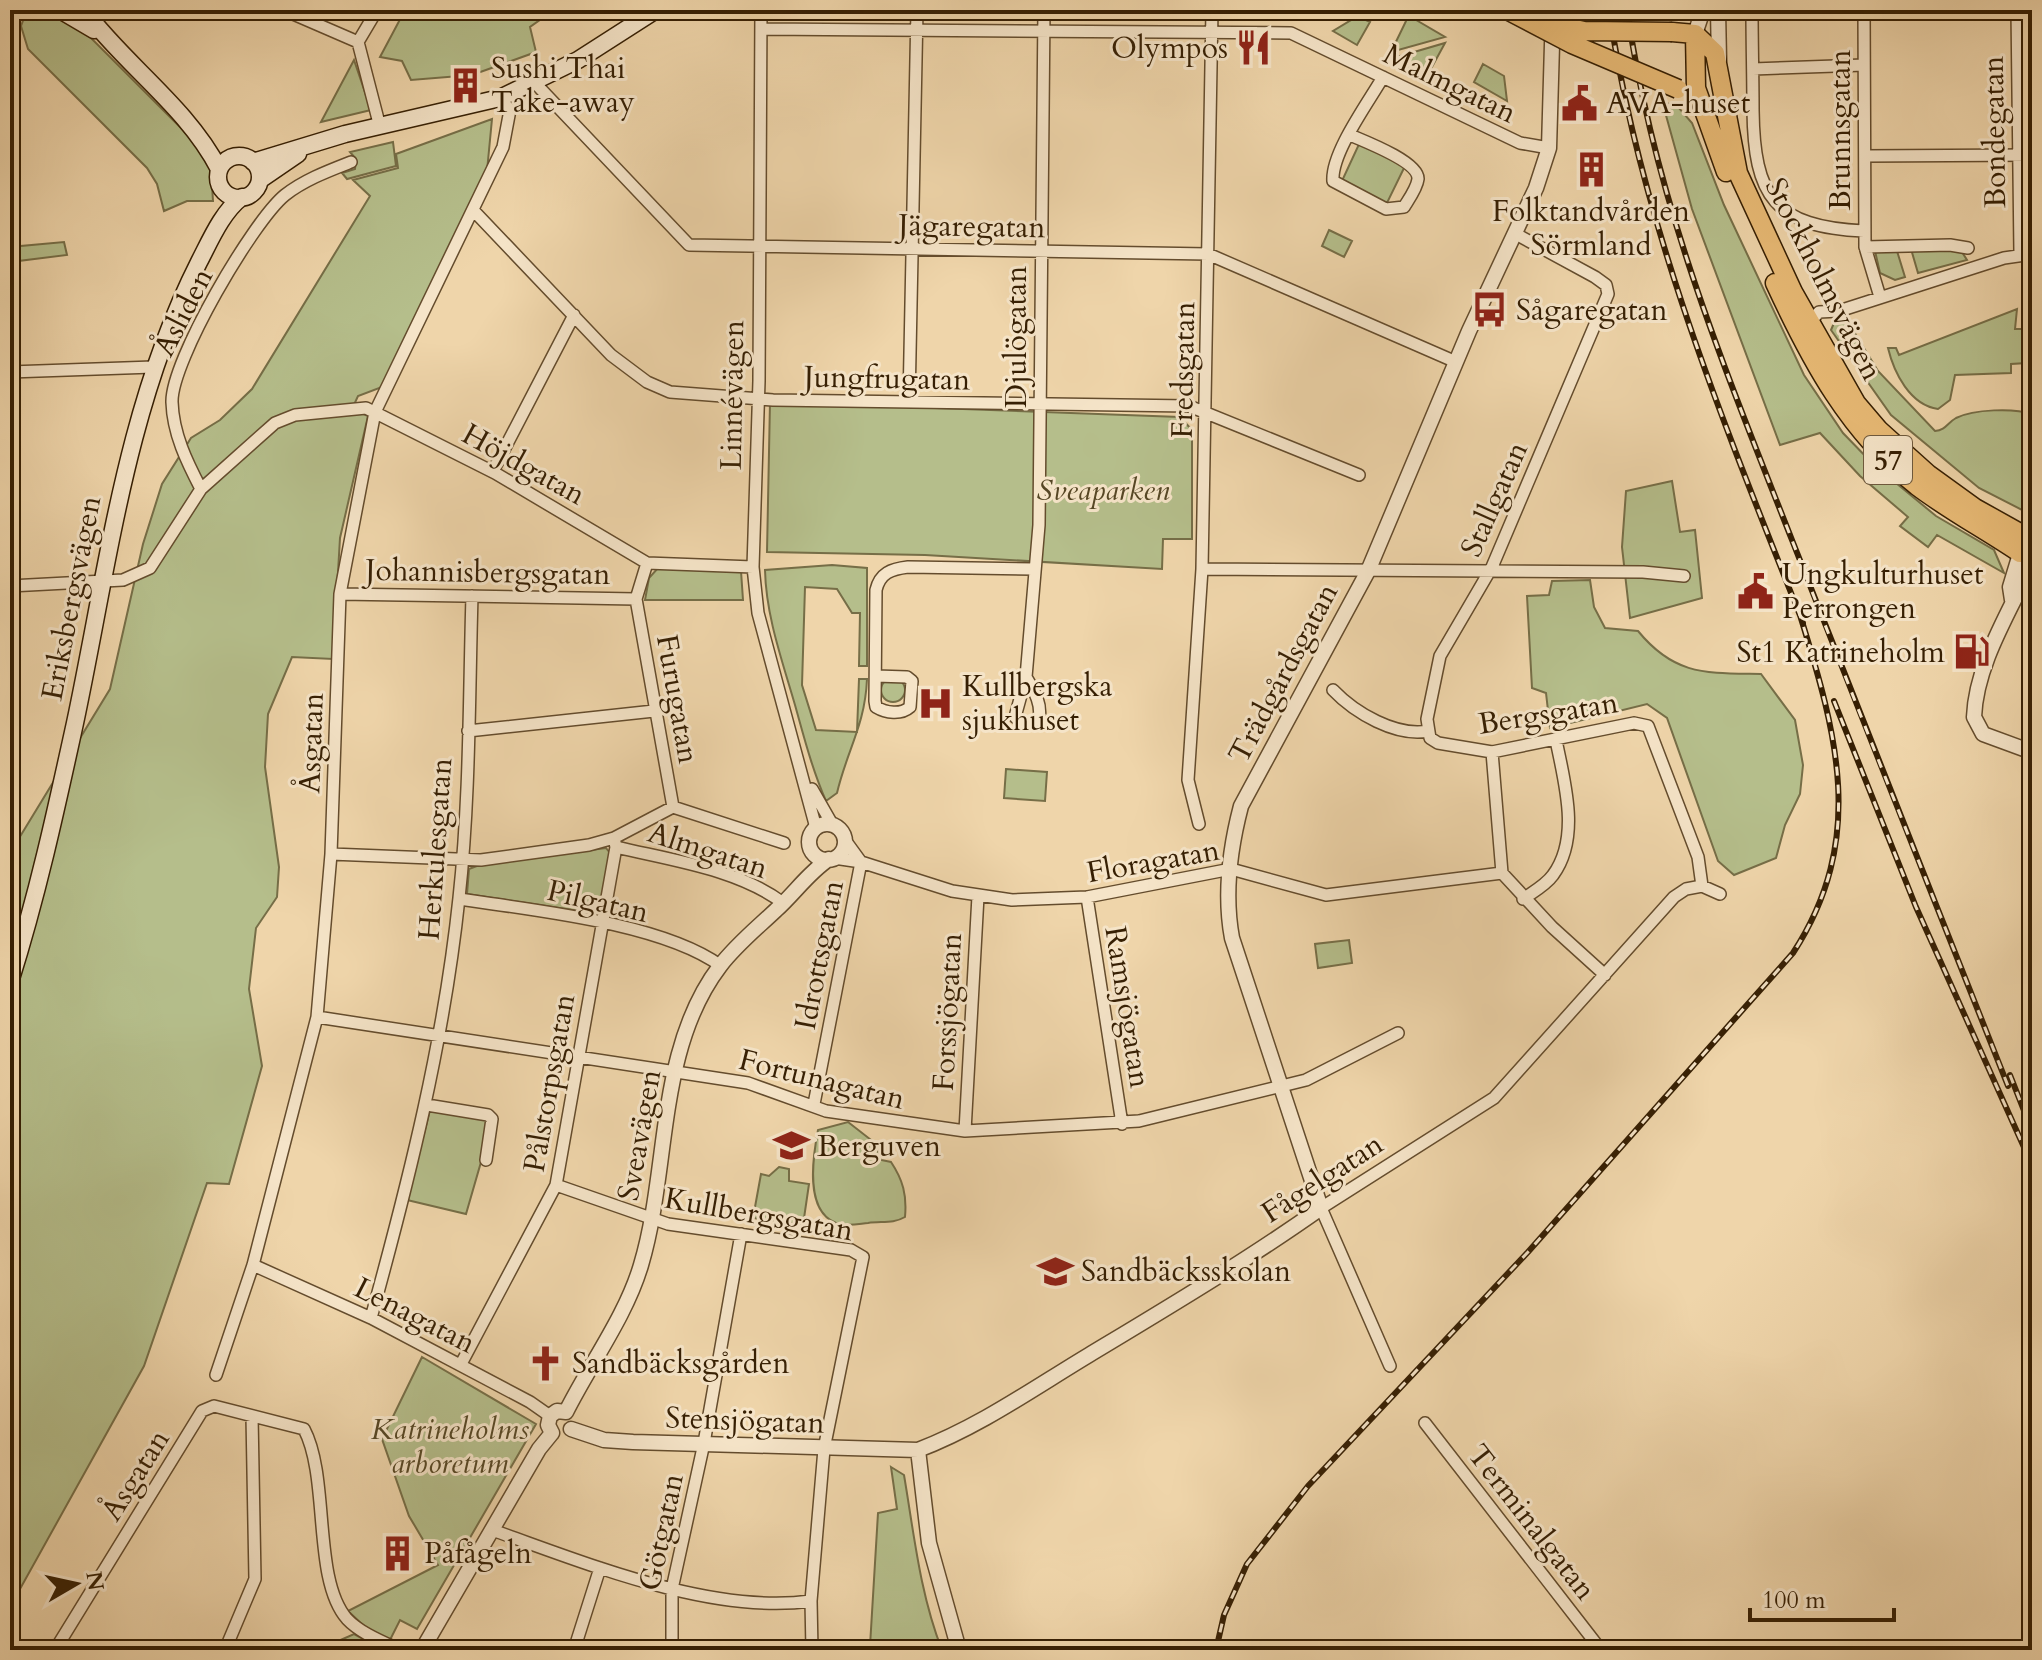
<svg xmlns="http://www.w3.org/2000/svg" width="2042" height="1660" font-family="Cardo,serif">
<rect width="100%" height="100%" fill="#efd5aa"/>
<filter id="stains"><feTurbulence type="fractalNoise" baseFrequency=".0025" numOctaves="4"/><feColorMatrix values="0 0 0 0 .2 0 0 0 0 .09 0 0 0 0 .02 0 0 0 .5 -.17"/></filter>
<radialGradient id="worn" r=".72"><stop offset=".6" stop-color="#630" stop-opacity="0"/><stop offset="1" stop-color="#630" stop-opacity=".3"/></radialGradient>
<path fill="#b5be8b" stroke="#766e47" stroke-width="2" d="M27,10h13l39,16 121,121 11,23 2,31h-26l-23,10 -7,-27 -10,-16 -119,-119 -7,-23z
M405,10h149l-24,17 6,25 -64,23 -61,5 -9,-19 -22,-4z
M1358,16l12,6 -13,23 -24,-14z
M1411,17l34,20 -54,15 16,-33z
M1445,43l-19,35 -36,-19z
M354,60l17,50 -50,12z
M1483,64l21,12 3,25 -33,-19z
M1662,101l17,7 13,15 32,82 80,170 39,58 30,31 63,52 58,34 10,23 -67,-38 -9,12 -28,-21 8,-9 -48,-41 -40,-43 -40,12 -88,-236z
M492,119l-5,52 -105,216 -24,9 -6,13 16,7 -28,122 -7,121 -41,-2 -24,57 -3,53 14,100 -2,30 -21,31 -7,61 13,77 -33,118 -22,-1 -63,183 -134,241v-754l100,-164 33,-145 19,-60 29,-46 29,-18 32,-31 118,-193 -17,-16 45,-12 -2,-14z
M393,142l3,24 -49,13 -5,-6 13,-4 1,-10 -6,-7z
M1360,142l46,22 -20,41 -45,-22z
M1329,230l23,11 -8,16 -22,-11z
M64,242l3,13 -57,7v-15z
M1951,247l11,5 5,8 -49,13 -7,-24z
M1875,251h22l8,26 -10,3 -15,-7z
M2017,309l-2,20h11l1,34 -16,1v9l-56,2 -5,25 -12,9c-28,-4 -44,-36 -50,-61h8l3,7z
M1845,317l33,54 57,60c11,-1 12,-8 21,-13 18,-9 58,-10 76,-4v101l-53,-27 -88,-73 -60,-85 3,-7z
M770,402l410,15 12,13v109h-29l-1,30 -237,-14 -158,-3z
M1672,481l8,51 15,-2 7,68 -72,20 -8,-71 4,-56z
M832,565l35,3v98h-8l1,-53h-8l-15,-24 -32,-2 -3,98 14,45 41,2 2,-53h8c-2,47 -20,71 -30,114l-11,8c-14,-32 -22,-64 -31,-96 -13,-45 -29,-89 -30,-135z
M658,568l83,3 2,29h-98l4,-22z
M1590,580l4,27 11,21 33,3c37,45 68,42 123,43l34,46 8,45 -3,29 -15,31 -9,33 -42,17 -16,-14 -51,-143 -20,-14 -97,24 -4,-35 -14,-5 -5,-92 22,-1 3,-14z
M881 690a12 12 0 1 1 24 0a12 12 0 1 1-24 0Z
M1006,769l41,3 -2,29 -41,-3z
M606,848l4,5 -11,61 -132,-20 2,-25 13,-5z
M1349,940l3,23 -34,5 -3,-24z
M430,1110l58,10 -7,42 -15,52 -59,-14z
M848,1122l27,21 6,17 10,2c12,18 16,33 14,55 -12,7 -23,4 -37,6 -10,1 -22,4 -32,0 -32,-12 -23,-67 -18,-93z
M779,1167l10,2v12l20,3 -6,41 -50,-7 8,-44 8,2z
M422,1357l114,67 -119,205 -17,-9 -10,20 -25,-13 -17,-16 90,-46 -29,-49 -27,-77z
M891,1467l13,8c10,59 16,119 38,175h-70l-2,-4 8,-133 19,-4z
M354,1634l30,16h-48v-8z"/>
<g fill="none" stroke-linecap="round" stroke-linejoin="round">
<defs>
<path id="minor" d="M284,10l74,32
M377,10l-19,32 22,85
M603,10l2,4
M761,10l-2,371 -6,186 5,46 58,215
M1752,10c0,33 1,67 1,100 1,86 21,117 111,121
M1864,10l1,237 15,50
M2017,10l3,244
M761,29l530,4 229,110 29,5
M1753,69l111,-4
M535,83l154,162 519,9 248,108
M1350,135c14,6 69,27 68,44 -1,9 -9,20 -14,28l-18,2 -53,-28c-2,-28 35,-78 50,-104
M1865,156l167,-1
M473,210l138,145 36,27 23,10 103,8 416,6 170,69
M1514,233l81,44 11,8 2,9 -116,273 -52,89 -13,63 3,19 8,5 54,9 142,-29 14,3 50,131 4,29 18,8
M1865,247l85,-2 18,3
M1809,323l10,-11 20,-1 165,-53 28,-4
M10,372l143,-5
M909,402l8,-392
M493,471l81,-156
M201,489c-14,-27 -28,-55 -29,-87 -1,-41 81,-181 113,-207 19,-15 43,-24 66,-33
M647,563l-11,36 37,208
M1202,569l441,3 41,4
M10,586l113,-6 27,-12 51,-79 74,-66 20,-8 71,-7 129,65 152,90 106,4
M340,594l296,5
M876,676l31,1 5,4 -2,26c-9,8 -24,6 -34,0l-1,-6 1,-111c4,-17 15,-21 32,-23l125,2
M1026,677l-11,40 10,8 14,-6c3,-16 -5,-28 -13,-42l13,-152 5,-515
M1333,690c22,23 63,47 95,41
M468,731l186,-20
M1492,752l10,121 50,54 53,48
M812,789l20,35
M1199,824l-11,-44 14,-211 10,-559
M845,840l16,22
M616,847c54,13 122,22 167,56
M331,854l150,6 108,-15 25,-7 59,-31 111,36
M834,858l27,4 91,29 60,9 75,-3 144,-28 95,26 176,-22
M1087,897l35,227
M459,899c73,11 203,24 262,67
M1523,899c10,-7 23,-14 30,-24 28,-38 11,-94 3,-135
M317,1017l431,66 78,28 139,20 174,-10 167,-41 92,-47
M814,1104l47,-242
M427,1105l61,10 4,4 -6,41
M965,1131l13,-235
M556,1185l112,39 183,26 12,7 -39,192 -13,152 1,49
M253,1265l118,53 159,84 20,14
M371,1318c38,-138 73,-277 88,-420 11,-100 10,-202 13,-302
M461,1364l95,-179 60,-338 -2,-9
M1390,1366l-69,-158 173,-110 180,-201 12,-8 16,-3
M216,1375l37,-110 64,-248 14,-163 9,-260 35,-182 128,-265 7,-37 -10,-12
M1425,1423l176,227
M492,1530c94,33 219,85 319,71
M55,1650l147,-239 12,-5 90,23c26,49 8,150 43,190 13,14 36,23 53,31
M225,1650l30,-71 -3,-163
M574,1650l26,-82
M672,1650v-61l32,-146 37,-209"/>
<path id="tertiary" d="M1718,10l1,50
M1695,34l8,-24
M2032,563c-21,47 -56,100 -58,154l9,17 49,18
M2012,600l-2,-13 10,-33
M809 842a18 18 0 1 1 36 0a18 18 0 1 1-36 0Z
M566,1412c24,-48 60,-96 75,-147 29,-97 15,-215 79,-299 16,-21 37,-38 56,-56 18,-16 33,-38 53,-51
M571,1429l33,11 29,2 285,8c61,-23 116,-62 171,-95 78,-47 157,-94 232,-147l-89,-270c-8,-43 -2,-90 9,-132l127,-235 101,-240 67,-143 13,-40 4,-138
M552,1433l-4,-8 2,-9 7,-5 9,1
M918,1450l11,93 30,107
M422,1650l117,-201 13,-16"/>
<path id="secondary" d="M60,10l34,20
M84,10c41,55 103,97 135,159
M218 177a21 21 0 1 1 42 0a21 21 0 1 1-42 0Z
M253,162l92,-28 155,-36 78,-38 78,-50
M260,180l38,-26
M10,982c27,-85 46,-172 65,-259 33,-156 51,-317 124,-461 11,-21 23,-50 43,-65"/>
<path id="primary" d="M1672,32l23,2 20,19 23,120 55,119 63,111 23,27 49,44 47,34 52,29
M1695,34l1,54 30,84
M1775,283c36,78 74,149 142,203 33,25 69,44 103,67"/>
</defs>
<use href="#minor" stroke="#644c2d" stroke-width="14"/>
<use href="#tertiary" stroke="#644c2d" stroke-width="17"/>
<use href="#secondary" stroke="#361f03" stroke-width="19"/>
<use href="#primary" stroke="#361f03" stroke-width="21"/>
<use href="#minor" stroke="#f5e4c8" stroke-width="11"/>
<use href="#tertiary" stroke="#f5e4c8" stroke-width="14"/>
<use href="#secondary" stroke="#f5e4c8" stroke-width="16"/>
<use href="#primary" stroke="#e8ba75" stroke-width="18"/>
<defs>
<path id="rail" d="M1609,10c32,214 115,414 194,613
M1627,10c28,191 95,352 165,530 71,183 144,364 216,546
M1834,701l82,206 116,258
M2010,1075l22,56
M1216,1650l8,-35 23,-51 61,-78 220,-234 265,-299c74,-114 44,-218 7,-338"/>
</defs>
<use href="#rail" stroke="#361f03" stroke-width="6"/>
<use href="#rail" stroke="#f5e4c8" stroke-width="3" stroke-dasharray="9" stroke-linecap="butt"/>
<defs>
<path id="primary-bridge" d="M1507,10l65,34 106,45
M1548,23l36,8 88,1"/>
</defs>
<use href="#primary-bridge" stroke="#361f03" stroke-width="21" stroke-linecap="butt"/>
<use href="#primary-bridge" stroke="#e8ba75" stroke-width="18"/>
</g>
<defs>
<symbol id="restaurant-bare" viewBox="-9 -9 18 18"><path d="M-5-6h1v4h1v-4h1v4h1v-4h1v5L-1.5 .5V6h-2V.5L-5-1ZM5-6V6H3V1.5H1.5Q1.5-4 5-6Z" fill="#8f2418" stroke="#f5e4c8" stroke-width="2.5" paint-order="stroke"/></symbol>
<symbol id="building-bare" viewBox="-9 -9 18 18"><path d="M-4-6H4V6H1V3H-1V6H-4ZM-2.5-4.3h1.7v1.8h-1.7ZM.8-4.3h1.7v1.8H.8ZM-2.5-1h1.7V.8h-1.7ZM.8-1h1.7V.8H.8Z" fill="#8f2418" stroke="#f5e4c8" stroke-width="2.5" paint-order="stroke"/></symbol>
<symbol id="civic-bare" viewBox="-9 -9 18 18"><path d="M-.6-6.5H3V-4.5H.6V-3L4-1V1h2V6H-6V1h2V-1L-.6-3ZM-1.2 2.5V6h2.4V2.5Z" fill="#8f2418" stroke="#f5e4c8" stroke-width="2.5" paint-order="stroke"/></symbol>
<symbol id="bus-bare" viewBox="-9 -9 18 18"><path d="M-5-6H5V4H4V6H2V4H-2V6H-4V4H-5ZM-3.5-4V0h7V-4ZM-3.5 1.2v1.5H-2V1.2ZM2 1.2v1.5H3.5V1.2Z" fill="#8f2418" stroke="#f5e4c8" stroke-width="2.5" paint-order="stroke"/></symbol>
<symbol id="fuel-bare" viewBox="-9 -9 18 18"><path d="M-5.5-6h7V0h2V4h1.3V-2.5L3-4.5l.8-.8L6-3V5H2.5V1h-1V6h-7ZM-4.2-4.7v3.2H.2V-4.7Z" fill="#8f2418" stroke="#f5e4c8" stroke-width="2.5" paint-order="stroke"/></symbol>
<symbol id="hospital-bare" viewBox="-9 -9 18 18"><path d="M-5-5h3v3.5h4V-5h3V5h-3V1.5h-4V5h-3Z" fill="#8f2418" stroke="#f5e4c8" stroke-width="2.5" paint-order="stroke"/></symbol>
<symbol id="school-bare" viewBox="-9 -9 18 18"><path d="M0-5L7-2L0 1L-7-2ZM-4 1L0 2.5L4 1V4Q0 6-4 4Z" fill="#8f2418" stroke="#f5e4c8" stroke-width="2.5" paint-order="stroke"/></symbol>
<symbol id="church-bare" viewBox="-9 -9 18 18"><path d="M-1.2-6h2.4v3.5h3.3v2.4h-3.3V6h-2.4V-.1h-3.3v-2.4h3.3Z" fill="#8f2418" stroke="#f5e4c8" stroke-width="2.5" paint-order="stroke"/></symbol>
</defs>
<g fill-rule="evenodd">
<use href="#restaurant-bare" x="1228" y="22" width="51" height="51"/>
<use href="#building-bare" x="440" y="60" width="51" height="51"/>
<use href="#civic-bare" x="1554" y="78" width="51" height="51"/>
<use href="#building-bare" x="1566" y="144" width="51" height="51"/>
<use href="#bus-bare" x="1464" y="284" width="51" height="51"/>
<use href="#civic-bare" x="1730" y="566" width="51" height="51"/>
<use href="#fuel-bare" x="1946" y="626" width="51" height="51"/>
<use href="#hospital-bare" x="910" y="678" width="51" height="51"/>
<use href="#school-bare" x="766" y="1120" width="51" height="51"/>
<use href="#school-bare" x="1030" y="1246" width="51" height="51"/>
<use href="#church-bare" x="520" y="1338" width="51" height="51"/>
<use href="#building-bare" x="372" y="1528" width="51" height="51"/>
</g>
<g text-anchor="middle" stroke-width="6" stroke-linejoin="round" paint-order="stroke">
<rect fill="#f5e4c8" stroke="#6f5a3e" stroke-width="2" x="1864" y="436" width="48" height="48" rx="6"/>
<g font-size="28" font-weight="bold" fill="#361f03">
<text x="1888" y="470">57</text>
</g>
<g font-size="30" fill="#361f03" stroke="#f5e4c8" text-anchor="start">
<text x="1228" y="58" text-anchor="end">Olympos</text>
<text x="491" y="78">Sushi Thai<tspan x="491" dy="34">Take-away</tspan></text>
<text x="1606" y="113">AVA-huset</text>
<text x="1591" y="221" text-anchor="middle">Folktandvården<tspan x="1591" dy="34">Sörmland</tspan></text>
<text x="1516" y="320">Sågaregatan</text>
<text x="1782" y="584">Ungkulturhuset<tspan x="1782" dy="34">Perrongen</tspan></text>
<text x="1945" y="662" text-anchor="end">St1 Katrineholm</text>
<text x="962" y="696">Kullbergska<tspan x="962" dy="34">sjukhuset</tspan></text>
<text x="817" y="1156">Berguven</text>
<text x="1081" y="1281">Sandbäcksskolan</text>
<text x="572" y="1373">Sandbäcksgården</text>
<text x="424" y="1563">Påfågeln</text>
</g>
<g font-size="30" fill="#361f03" stroke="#f5e4c8">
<text transform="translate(1450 83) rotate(26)" y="10">Malmgatan</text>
<text transform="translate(1840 130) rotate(-90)" y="10">Brunnsgatan</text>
<text transform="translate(1994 132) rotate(-91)" y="10">Bondegatan</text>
<text transform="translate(972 226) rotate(1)" y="10">Jägaregatan</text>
<text transform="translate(1824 279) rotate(63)" y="10">Stockholmsvägen</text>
<text transform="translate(183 312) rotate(-63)" y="10">Åsliden</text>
<text transform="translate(1016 337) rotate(-90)" y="10">Djulögatan</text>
<text transform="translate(1183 370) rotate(-89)" y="10">Fredsgatan</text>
<text transform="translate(887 378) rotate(1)" y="10">Jungfrugatan</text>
<text transform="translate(732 395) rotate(-89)" y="10">Linnévägen</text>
<text transform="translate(524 464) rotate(29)" y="10">Höjdgatan</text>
<text transform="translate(1494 499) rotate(-66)" y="10">Stallgatan</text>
<text transform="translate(488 572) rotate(1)" y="10">Johannisbergsgatan</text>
<text transform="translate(71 598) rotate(-79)" y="10">Eriksbergsvägen</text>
<text transform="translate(1283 673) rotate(-62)" y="10">Trädgårdsgatan</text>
<text transform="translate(678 699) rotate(80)" y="10">Furugatan</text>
<text transform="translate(1548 713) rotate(-9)" y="10">Bergsgatan</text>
<text transform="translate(311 743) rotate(-88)" y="10">Åsgatan</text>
<text transform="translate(435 849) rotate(-86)" y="10">Herkulesgatan</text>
<text transform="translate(708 850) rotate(18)" y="10">Almgatan</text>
<text transform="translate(1153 861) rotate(-10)" y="10">Floragatan</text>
<text transform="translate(598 901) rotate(13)" y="10">Pilgatan</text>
<text transform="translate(819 955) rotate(-79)" y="10">Idrottsgatan</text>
<text transform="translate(1128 1007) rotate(81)" y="10">Ramsjögatan</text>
<text transform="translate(947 1012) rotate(-87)" y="10">Forssjögatan</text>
<text transform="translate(822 1079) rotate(14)" y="10">Fortunagatan</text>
<text transform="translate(549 1083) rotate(-80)" y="10">Pålstorpsgatan</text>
<text transform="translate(639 1135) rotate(-80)" y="10">Sveavägen</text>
<text transform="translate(1322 1178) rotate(-33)" y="10">Fågelgatan</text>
<text transform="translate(759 1214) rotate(10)" y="10">Kullbergsgatan</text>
<text transform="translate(415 1315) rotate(27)" y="10">Lenagatan</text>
<text transform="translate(745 1420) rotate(2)" y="10">Stensjögatan</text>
<text transform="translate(135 1475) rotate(-58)" y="10">Åsgatan</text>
<text transform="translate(1532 1522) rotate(52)" y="10">Terminalgatan</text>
<text transform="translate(661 1532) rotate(-78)" y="10">Götgatan</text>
</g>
<g font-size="30" font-style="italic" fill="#564725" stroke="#f5e4c8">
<text x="1103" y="500">Sveaparken</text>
<text x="450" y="1439">Katrineholms<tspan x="450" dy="34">arboretum</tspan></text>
</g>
</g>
<rect width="2042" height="1660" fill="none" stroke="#efd5aa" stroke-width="40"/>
<rect x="12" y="12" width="2018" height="1636" fill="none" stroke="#361f03" stroke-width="4"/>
<rect x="20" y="20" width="2002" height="1620" fill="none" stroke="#361f03" stroke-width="2"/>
<g transform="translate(76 1584) rotate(81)" stroke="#f5e4c8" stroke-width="6" paint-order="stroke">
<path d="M0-6L14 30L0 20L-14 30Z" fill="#361f03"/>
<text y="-12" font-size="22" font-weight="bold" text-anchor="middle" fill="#361f03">N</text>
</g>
<path d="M1750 1608v12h144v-12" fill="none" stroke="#361f03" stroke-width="4"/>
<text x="1762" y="1608" font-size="24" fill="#361f03" stroke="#f5e4c8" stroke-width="6" paint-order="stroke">100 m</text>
<rect width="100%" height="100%" filter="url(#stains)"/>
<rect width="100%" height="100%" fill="url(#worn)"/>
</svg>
